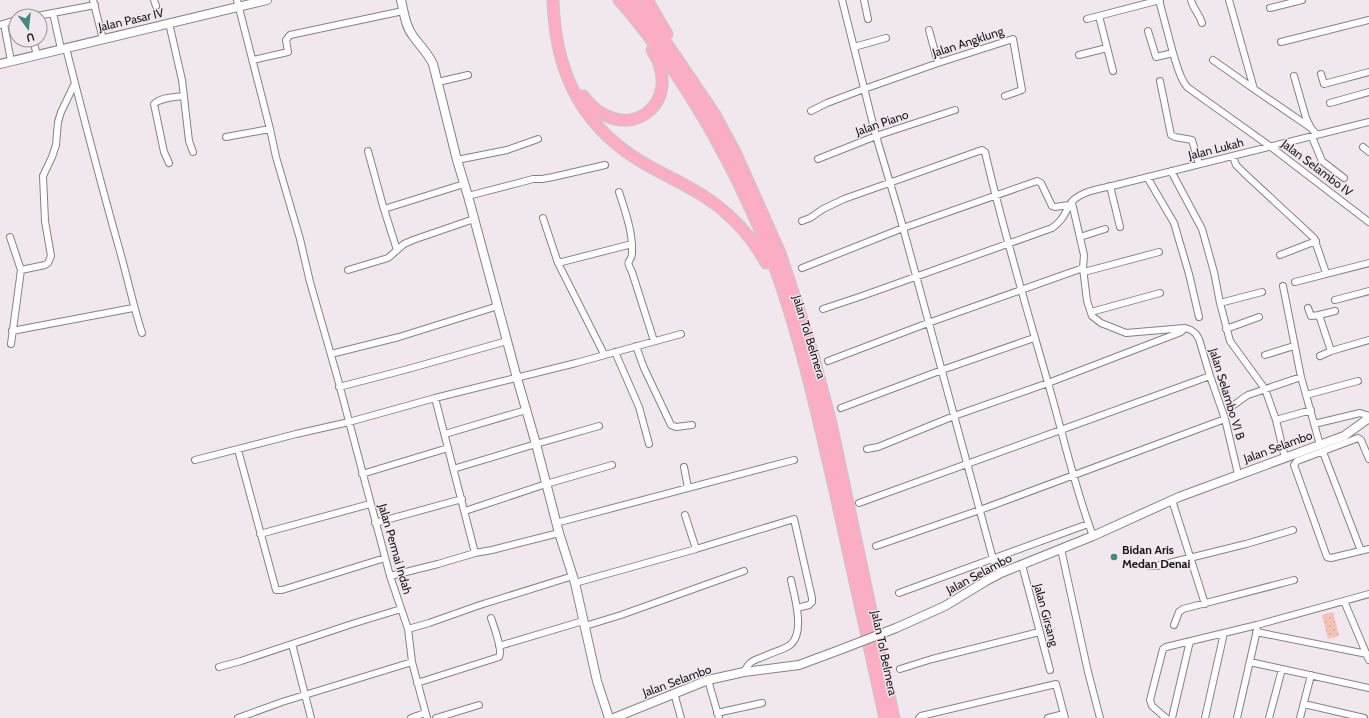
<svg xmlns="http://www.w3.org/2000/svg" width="1369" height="718" font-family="Cabin,sans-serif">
<defs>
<pattern id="park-dots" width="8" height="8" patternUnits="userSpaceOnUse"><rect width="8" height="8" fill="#f6c1b6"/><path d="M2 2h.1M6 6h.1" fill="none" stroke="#d2a59c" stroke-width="1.8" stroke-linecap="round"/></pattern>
</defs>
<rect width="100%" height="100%" fill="#f1e8ef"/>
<path fill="url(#park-dots)" d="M1333,612l6,24 -11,3 -6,-24z"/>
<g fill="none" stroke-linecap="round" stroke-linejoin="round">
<defs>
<path id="minor" d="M93,0l10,39
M154,0l2,6
M237,0l33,129
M842,0l34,136 23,77 94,346 8,14
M864,0l4,19
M1191,0c2,9 8,13 11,23
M1229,0l25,89 57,39 6,7
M1270,8l32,-8
M53,13l8,36
M37,16l58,-11
M1099,16l14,55
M1087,19l73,-19
M169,23l13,57 7,61 4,11
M4,24l7,37
M0,25l16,-5
M929,30l9,33
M1148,31l8,26 17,-4 -14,-53
M33,40l4,15
M1281,42l88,-22
M854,47l32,-9
M66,48c17,67 34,133 53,200 8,28 14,57 23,85
M1173,53c4,12 6,24 14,34l84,60 98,75
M1079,55l28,-7
M253,60l35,-8 -2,-12 4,-5 113,-24
M1213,60l41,29
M1321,74l3,10 45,-12
M1294,76l12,42 4,8
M1160,81l11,54 4,2 17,3 7,24
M438,82l30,-7
M1330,103l39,-11
M811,111l16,-8 37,-14 74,-26 75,-24 9,51 -17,6
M226,137l44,-8 6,28 24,82 10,43 27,94 53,200 18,53 4,33 15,56
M1312,137l10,24 22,17
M1363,147l6,5
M368,151l15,55 14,44
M1233,156l3,9 8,8 70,65 12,35
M818,159l58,-23 79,-26
M457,160l50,-10 31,-11
M169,163l-5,-11 -10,-48c7,-7 21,-7 30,-8
M1171,171l31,58 12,43 6,31 10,38 35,48 11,31 9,38
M1147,177l27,46 15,51 10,43
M1110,186l10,41
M619,192c6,19 14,40 13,61 0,11 -8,4 0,19l22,69
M468,196l54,-14 11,-3h9l11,-2 52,-12
M1072,203l12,52 -1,13 4,33 5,15 9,7 25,10 59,-5 6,2 5,4 3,5 11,37 15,43 13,55
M384,209l80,-25
M543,218l15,45 46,91
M802,221l8,-3 13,-9 21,-10 135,-48 3,-1 3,2c18,78 41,154 63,231 15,51 26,103 45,153
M10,237l11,33 -10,74
M1080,237l25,-8
M1280,255l36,-14
M558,263l74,-19
M802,268l101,-40 134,-47 4,2 11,23 3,1 14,-2
M21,270l24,-5 3,-2 3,-7 -6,-35 -2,-45 9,-19 4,-12 2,-23 3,-10 14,-29
M348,270l40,-12 16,-14 9,-4 61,-21
M1084,272l75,-20
M1295,282l74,-19
M1283,286l18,91 19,68
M1335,300l34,-9
M1220,303l42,-11
M1308,308l3,8 8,-1
M823,309l39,-13 190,-68c10,-7 12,-13 17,-22 7,-14 30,-17 43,-20l257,-64
M1335,311l-16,4 12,36 38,-11
M1091,312l69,-19
M1226,329l33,-12
M12,331l121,-23
M636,346l8,22 27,57 5,2 16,-2
M615,352l24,55 10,37
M331,354l68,-17 99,-31
M1265,355l29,-9
M1320,356l11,-5
M828,361l100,-38 155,-55
M339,387l69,-18 99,-28
M1306,395l52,-14
M435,398l40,155
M1232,406c6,-3 10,-8 16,-11l53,-18
M841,408l101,-38 92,-32
M1276,420l35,-10
M1314,424l46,-11 9,3
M445,434l81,-24
M867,449l11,-2 76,-31 94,-33 133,-51 4,-4
M238,450l38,140h6l103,-32
M1323,452l38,99
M1369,459l-8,-19 -3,-2 -61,23 -3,4 33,92 4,1 38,-9
M195,460l101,-26 53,-12 86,-24 141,-35 105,-29
M684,467l4,21
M453,469l83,-25 63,-18
M362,474l86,-26
M1172,500l33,104
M859,503l351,-127
M465,511l81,-27 66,-19
M685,515l11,34
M375,523l87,-24
M556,523l238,-63
M260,534l110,-30
M876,546l104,-36 245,-91
M1061,549l27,123 12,46
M1022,565l28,105
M1150,566h7l89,-22 47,-14
M390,576l48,-12 37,-11 17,-3 67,-17
M575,583l121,-34 98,-30 18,79v4l-3,3 -12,3
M899,593l189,-69
M1344,601l25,59
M1174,625l5,-13 4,-3 111,-29
M585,626l36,-11 123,-44
M408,629l21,-6 51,-18 93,-29
M1256,632l111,22
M292,644l19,74
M499,646l84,-25
M1250,662l119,26
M219,667l22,-6 114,-38 46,-14
M900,669l32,-10 107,-27
M744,672c6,-12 9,-11 21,-16 8,-4 18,-6 25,-11 16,-12 4,-50 1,-65
M708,680l11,38
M417,683l82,-26c4,-7 -5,-30 -8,-39
M674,693l7,25
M1304,704l60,14
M717,713l45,-10
M238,718l44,-16 130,-40
M411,718l14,-5
M436,718l43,-13
M919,718l2,-2 135,-32 9,34
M1048,718l16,-4
M1166,718l-14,-12 -2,-6 13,-51 3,-2 91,-22 112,-31
M1172,718l18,-77
M1205,718l19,-85
M1237,718l20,-88
M1269,718l13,-49
M1300,718l11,-43"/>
<path id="tertiary" d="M401,0c3,12 4,26 12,36 7,10 15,17 20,28l24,96 11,36 49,182 19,66 23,89 16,50 22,98 12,37
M0,64l267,-64
M896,628l49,-22 41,-25 15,-8 92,-37 86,-39 165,-61 25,-18
M614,718l94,-38 36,-8 55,-7 43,-16"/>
<path id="motorway" d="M553,0c2,66 24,120 81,157 24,16 51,26 74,42 25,17 44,38 58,64
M619,0c21,23 39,48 57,74 38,57 70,119 95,183 30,80 48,164 67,248 16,71 32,142 47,213
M632,0l35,44 48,71 20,37 45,101 17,51 16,51 18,68 63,295
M647,0l20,34
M583,96c41,54 104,8 69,-46"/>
</defs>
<use href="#minor" stroke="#878086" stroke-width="8"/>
<use href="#tertiary" stroke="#878086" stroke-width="10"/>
<use href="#motorway" stroke="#c8c7c8" stroke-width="13"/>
<use href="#minor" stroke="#fff" stroke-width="6"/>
<use href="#tertiary" stroke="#fff" stroke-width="8"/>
<use href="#motorway" stroke="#fbadc3" stroke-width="11"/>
<defs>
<path id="tertiary-bridge" d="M842,649l54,-21"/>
</defs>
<use href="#tertiary-bridge" stroke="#878086" stroke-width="10" stroke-linecap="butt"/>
<use href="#tertiary-bridge" stroke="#fff" stroke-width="8"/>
</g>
<circle fill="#438980" stroke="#f1e8ef" stroke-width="1.5" cx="1114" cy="557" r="4"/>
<g text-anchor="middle" stroke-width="3" stroke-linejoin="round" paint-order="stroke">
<g font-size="12" fill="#191618" stroke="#f1e8ef">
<text transform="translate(131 20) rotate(-13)" y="4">Jalan Pasar IV</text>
<text transform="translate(968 42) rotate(-18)" y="4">Jalan Angklung</text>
<text transform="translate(882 123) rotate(-19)" y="4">Jalan Piano</text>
<text transform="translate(1216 149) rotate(-14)" y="4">Jalan Lukah</text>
<text transform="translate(1317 168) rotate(37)" y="4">Jalan Selambo IV</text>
<text transform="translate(809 337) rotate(73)" y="4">Jalan Tol Belmera</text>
<text transform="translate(1227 394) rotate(73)" y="4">Jalan Selambo VI B</text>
<text transform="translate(1278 447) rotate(-20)" y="4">Jalan Selambo</text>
<text transform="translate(395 549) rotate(74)" y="4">Jalan Permai Indah</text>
<text transform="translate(979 574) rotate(-28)" y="4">Jalan Selambo</text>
<text transform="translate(1046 615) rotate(75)" y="4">Jalan Girsang</text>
<text transform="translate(884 653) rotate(78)" y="4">Jalan Tol Belmera</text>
<text transform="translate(677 681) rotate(-20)" y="4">Jalan Selambo</text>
</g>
<g font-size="12" font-weight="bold" fill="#191618" stroke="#f1e8ef" text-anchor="start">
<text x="1122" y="554">Bidan Aris<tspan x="1122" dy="14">Medan Denai</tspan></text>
</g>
</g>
<g transform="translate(28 28) rotate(165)"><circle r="19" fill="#f1e8ef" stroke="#9b9499"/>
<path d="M0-3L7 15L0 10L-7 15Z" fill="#438980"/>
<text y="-6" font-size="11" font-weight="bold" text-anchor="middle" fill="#191618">U</text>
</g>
</svg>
